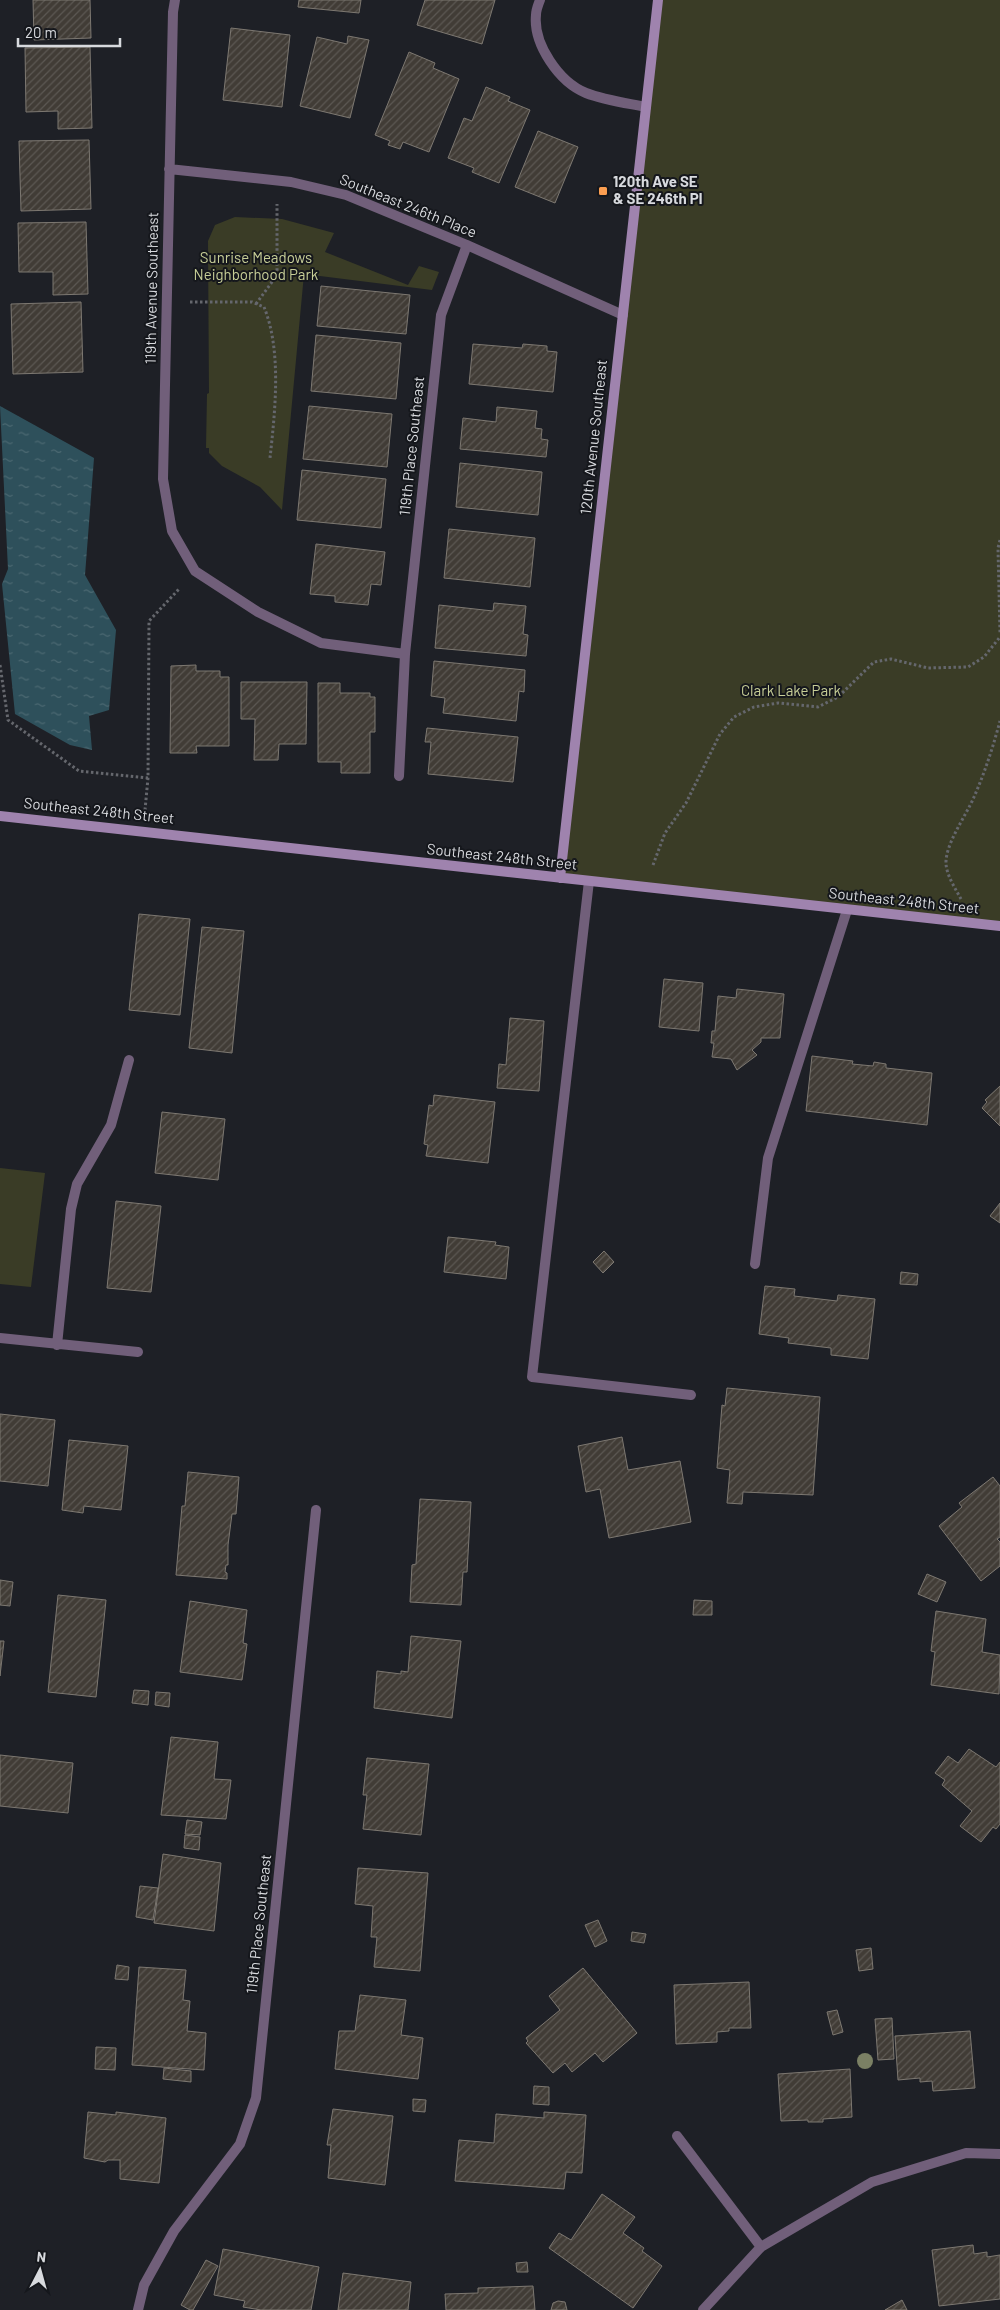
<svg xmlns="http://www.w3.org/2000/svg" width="1000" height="2310" font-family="Barlow,sans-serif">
<defs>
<pattern id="water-ripples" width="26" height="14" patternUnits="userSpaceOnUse" patternTransform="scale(1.25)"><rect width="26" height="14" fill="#2e505b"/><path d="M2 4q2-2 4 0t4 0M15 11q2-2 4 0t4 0" fill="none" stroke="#4c6972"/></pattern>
<pattern id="building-hatch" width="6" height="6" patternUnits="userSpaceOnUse" patternTransform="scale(1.25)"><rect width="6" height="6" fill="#413c36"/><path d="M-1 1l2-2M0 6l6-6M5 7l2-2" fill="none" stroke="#5c5853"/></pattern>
</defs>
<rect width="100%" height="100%" fill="#1e2026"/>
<path fill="#3a3c26" d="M658,0h342v926l-440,-48z
M235,217l47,2 52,14 -9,19 83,33 11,-19 20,6 -7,18 -128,-16 -22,236 -22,-23 -38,-21 -13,-13v-5h-3l1,-54 2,-1 -1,-152 7,-16z
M0,1168l45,5 -14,114 -31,-3z"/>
<path fill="url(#water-ripples)" d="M0,406l94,52 -9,117 31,55 -7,80 -20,6 3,34 -22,-5 -55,-31 -13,-130 6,-15z"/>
<path fill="url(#building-hatch)" stroke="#7d7871" d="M33,0h57l1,38 -57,2z
M299,0h62l-2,13 -61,-6z
M425,0h70l-13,44 -65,-19z
M231,28l59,7 -8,72 -59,-7z
M348,36l21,4 -19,78 -50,-12 17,-69 30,7z
M90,47l2,81 -34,1v-18l-32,1 -1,-64z
M409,52l26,11 -2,5 26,11 -30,73 -26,-10 -3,7 -12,-4 2,-4 -15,-6z
M486,87l24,10 -2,4 22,9 -31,73 -27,-11 2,-4 -26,-10 16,-40 8,3z
M538,131l40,16 -23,56 -40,-16z
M89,140l2,69 -70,2 -2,-70z
M86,222l2,72 -35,1v-23h-34l-1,-49z
M321,286l89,9 -4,39 -89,-8z
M81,302l2,70 -70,2 -2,-70z
M316,335l85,8 -5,56 -85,-8z
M473,344l49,4 1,-4 24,2v5l10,1 -4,40 -84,-8z
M309,406l83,8 -5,53 -84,-8z
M497,407l40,4 -2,17 7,1 -1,10 7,1 -2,17 -86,-8 3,-31 33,4z
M460,463l82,9 -4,43 -82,-8z
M302,470l84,9 -5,49 -84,-8z
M449,529l86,9 -5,49 -86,-9z
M316,544l69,8 -4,33 -10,-1 -3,21 -33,-3v-6l-25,-2z
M494,603l32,3 -3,28 5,1 -2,21 -91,-8 4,-43 54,6z
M434,661l91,9 -1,22 -5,-1 -3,30 -73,-8 2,-15 -14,-2z
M196,665v6h24v6h9v69h-33l1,7h-27l1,-87z
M241,682h66l-1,62h-27l-1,16h-24l1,-41h-14z
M318,683h22v10h30v4h5v35h-5v41h-29v-11h-23z
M427,728l91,9 -5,45 -85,-8 3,-32h-6z
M139,914l51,5 -10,96 -51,-5z
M202,927l42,4 -12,122 -43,-5z
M664,979l39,4 -4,48 -40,-4z
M737,989l47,5 -4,44h-19v4l-9,8 5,5 -20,15 -6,-11 -19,-2 2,-14h-3l1,-12h3l3,-35 18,2z
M510,1018l34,3 -5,70 -42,-3 2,-24 7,1z
M812,1056l41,5 -1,3 21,2 1,-4 12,2v4l46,5 -5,52 -121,-14z
M1000,1086v40l-18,-18 5,-6 -2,-2z
M434,1095l61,7 -7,61 -62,-7 2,-11 -4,-1 5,-39 4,1z
M162,1112l63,7 -7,61 -63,-7z
M116,1201l45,5 -10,86 -44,-4z
M1000,1203v20l-10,-7z
M448,1237l48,5 -1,3 14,2 -3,32 -62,-7z
M604,1251l10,11 -11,11 -10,-11z
M901,1272l17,2 -1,11 -17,-1z
M765,1286l30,3 -1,7 43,5 1,-6 37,4 -7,60 -37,-4v-7l-43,-5 1,-5 -30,-4z
M727,1388l93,9 -7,98 -70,-3 -1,12 -15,-1 3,-33 -13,-2 5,-63 3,1z
M0,1414l55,6 -7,66 -48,-5z
M622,1437l6,33 52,-9 11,61 -82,16 -9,-49 -14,3 -8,-46z
M69,1440l59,6 -7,64 -37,-4 -1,7 -21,-3z
M188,1472l51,5 -3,37h-4l-4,31v20h-2l-1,7 2,1v6l-51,-4 6,-69h3z
M993,1477l7,9v51l-3,2 3,3v24l-19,15 -42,-55 23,-19 -3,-4z
M420,1499l51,3 -4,70h-4l-2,33 -51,-3 2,-37 4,-1z
M927,1574l19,8 -9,20 -19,-8z
M0,1580l13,2 -3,24 -10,-1z
M58,1595l48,5 -10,97 -48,-5z
M694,1600l18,1v14h-19z
M190,1601l57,9 -4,33 4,1 -5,36 -62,-8z
M936,1611l50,8 -4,33 18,3 -1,39 -68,-9 4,-33 -4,-1z
M411,1636l50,5 -9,77 -78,-10 3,-37 24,3v-3l7,1z
M0,1641h4l-4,35z
M134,1690l15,1 -1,14 -16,-2z
M156,1692l14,1 -1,14 -14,-2z
M171,1737l47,5 -4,37 17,1 -5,39 -65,-4z
M969,1749l27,18 4,-5v62l-4,5 -3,-2 -12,15 -21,-16 12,-15 -30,-26 3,-5 -10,-7 13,-17 10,7z
M0,1755l73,8 -5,50 -68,-7z
M367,1758l62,6 -8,71 -58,-6 4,-34h-4z
M187,1820l15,2 -2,13 -15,-1z
M185,1835l15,2 -1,13 -15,-2z
M163,1854l58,9 -7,68 -60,-8z
M358,1868l70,5 -8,98 -46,-4 3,-30h-6l2,-31 -18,-2z
M140,1886l18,2 -5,32 -17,-3z
M598,1920l9,21 -12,6 -10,-22z
M632,1932l14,2 -2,9 -13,-2z
M871,1948l2,21 -14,2 -3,-21z
M117,1965l12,2 -1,13 -13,-1z
M139,1967l47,3 -3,30 7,1 -3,30 19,2 -2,37 -72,-5z
M583,1968l54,65 -34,29 -8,-9 -23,19 -7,-9 -12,10 -27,-30 2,-2 -2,-3 34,-28 -11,-14z
M749,1982l2,46h-22v3l-12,1v10l-41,2 -2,-59z
M360,1995l46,5 -5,35 22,3 -5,41 -83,-10 4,-38h16z
M837,2010l6,22 -10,3 -6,-23z
M892,2018l2,41 -16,1 -3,-41z
M970,2031l5,57 -42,3 -1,-10 -12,1v-4l-22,2 -3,-44z
M96,2047l20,1 -1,22 -20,-1z
M164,2068l27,3v11l-28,-3z
M850,2069l2,48 -29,2v3h-15v-2l-27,1 -3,-47z
M534,2086l15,1v18l-16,-1z
M413,2099l13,1 -1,12 -12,-1z
M333,2109l60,7 -8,69 -57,-7 3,-33h-4z
M88,2112l28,3v-3l50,6 -7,65 -39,-4v-19h-12l-3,2 -21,-4z
M544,2112l42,3 -4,58 -16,-1 -2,17 -109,-8 4,-41 35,3 2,-29 48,4z
M602,2194l33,23 -12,16 21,15 -2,3 20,15 -29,42 -84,-60 10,-15 12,7z
M973,2245l1,9 13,-2v5l13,-2v44l-61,7 -7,-56z
M223,2249l96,18 -8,43h-50l-18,-3 2,-6 -31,-6z
M206,2260l12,6 -25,44h-3l-9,-5z
M527,2262l1,10h-11l-1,-9z
M343,2273l68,9 -3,28h-70z
M533,2286l2,24h-89l-1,-16 33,-1v-5z
M902,2300l5,10h-22z
M558,2301l7,1 2,8h-16l2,-7z"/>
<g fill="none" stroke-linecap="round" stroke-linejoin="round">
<path stroke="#65676d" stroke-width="3" stroke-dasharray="2.5 2.5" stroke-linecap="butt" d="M190,302h62l12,5c18,44 11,105 6,151
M256,304l21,-29v-71
M1000,540l-2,8 2,85
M0,665l8,55 71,51 69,7 1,-157 31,-33
M145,810l3,-32
M653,865l12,-32 21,-30 34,-69 14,-17 20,-10 24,-4 40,4 20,-10 36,-35 17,-3 37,9 40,-1 16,-10 16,-20
M961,899c-6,-11 -14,-23 -15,-35 -1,-20 20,-48 28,-67 11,-25 19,-50 26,-76"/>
<path stroke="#715f7a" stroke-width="10" d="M540,0c-2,5 -4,10 -4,15 -3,29 23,67 50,78 18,7 40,10 60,14
M589,881l-57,496 159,18
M755,1264l13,-106 79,-248"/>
<path stroke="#715f7a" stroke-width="10" d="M175,0l-2,12 -10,467 9,52 23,40 63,41 63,31 84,11
M169,169l122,13 55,13 121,50 156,70
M399,776l6,-122 36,-339 26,-70
M0,1338l138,14
M57,1345l14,-136 6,-25 34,-59 18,-65
M677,2136l84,111
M138,2310l6,-25 30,-54 66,-87 16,-46 60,-588
M703,2310l58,-63 111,-65 94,-29 34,1"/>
<path stroke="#9f83ae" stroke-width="10" d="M0,816l1000,110
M560,878l98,-878"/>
</g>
<circle fill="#7b8064" cx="865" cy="2061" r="8"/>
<rect fill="#fb9e51" stroke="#15171c" stroke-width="2" x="598" y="186" width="10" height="10" rx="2.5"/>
<g text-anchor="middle" stroke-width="4" stroke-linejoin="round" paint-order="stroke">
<g font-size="15" font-weight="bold" fill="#d8dade" stroke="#15171c" text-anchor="start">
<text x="613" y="187">120th Ave SE<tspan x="613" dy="17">&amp; SE 246th Pl</tspan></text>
</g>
<g font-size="15" fill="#d8dade" stroke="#15171c">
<text transform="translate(408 206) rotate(22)" y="5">Southeast 246th Place</text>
<text transform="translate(152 288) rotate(-89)" y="5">119th Avenue Southeast</text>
<text transform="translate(594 437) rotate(-84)" y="5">120th Avenue Southeast</text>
<text transform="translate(412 446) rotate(-84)" y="5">119th Place Southeast</text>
<text transform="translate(99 811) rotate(6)" y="5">Southeast 248th Street</text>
<text transform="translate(502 857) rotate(6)" y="5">Southeast 248th Street</text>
<text transform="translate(904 901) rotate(6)" y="5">Southeast 248th Street</text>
<text transform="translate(259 1924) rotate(-84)" y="5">119th Place Southeast</text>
</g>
<g font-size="15" fill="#c7ce97" stroke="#15171c">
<text x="256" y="263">Sunrise Meadows<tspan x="256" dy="17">Neighborhood Park</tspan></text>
<text x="791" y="696">Clark Lake Park</text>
</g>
</g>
<g transform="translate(40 2270) rotate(6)" stroke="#15171c" stroke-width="4" paint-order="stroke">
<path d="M0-4L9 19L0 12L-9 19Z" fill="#d8dade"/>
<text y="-8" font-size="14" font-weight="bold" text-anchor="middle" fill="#d8dade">N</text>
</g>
<path d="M18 38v8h102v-8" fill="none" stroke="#d8dade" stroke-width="2.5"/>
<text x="25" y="38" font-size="15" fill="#d8dade" stroke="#15171c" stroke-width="4" paint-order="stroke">20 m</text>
</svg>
